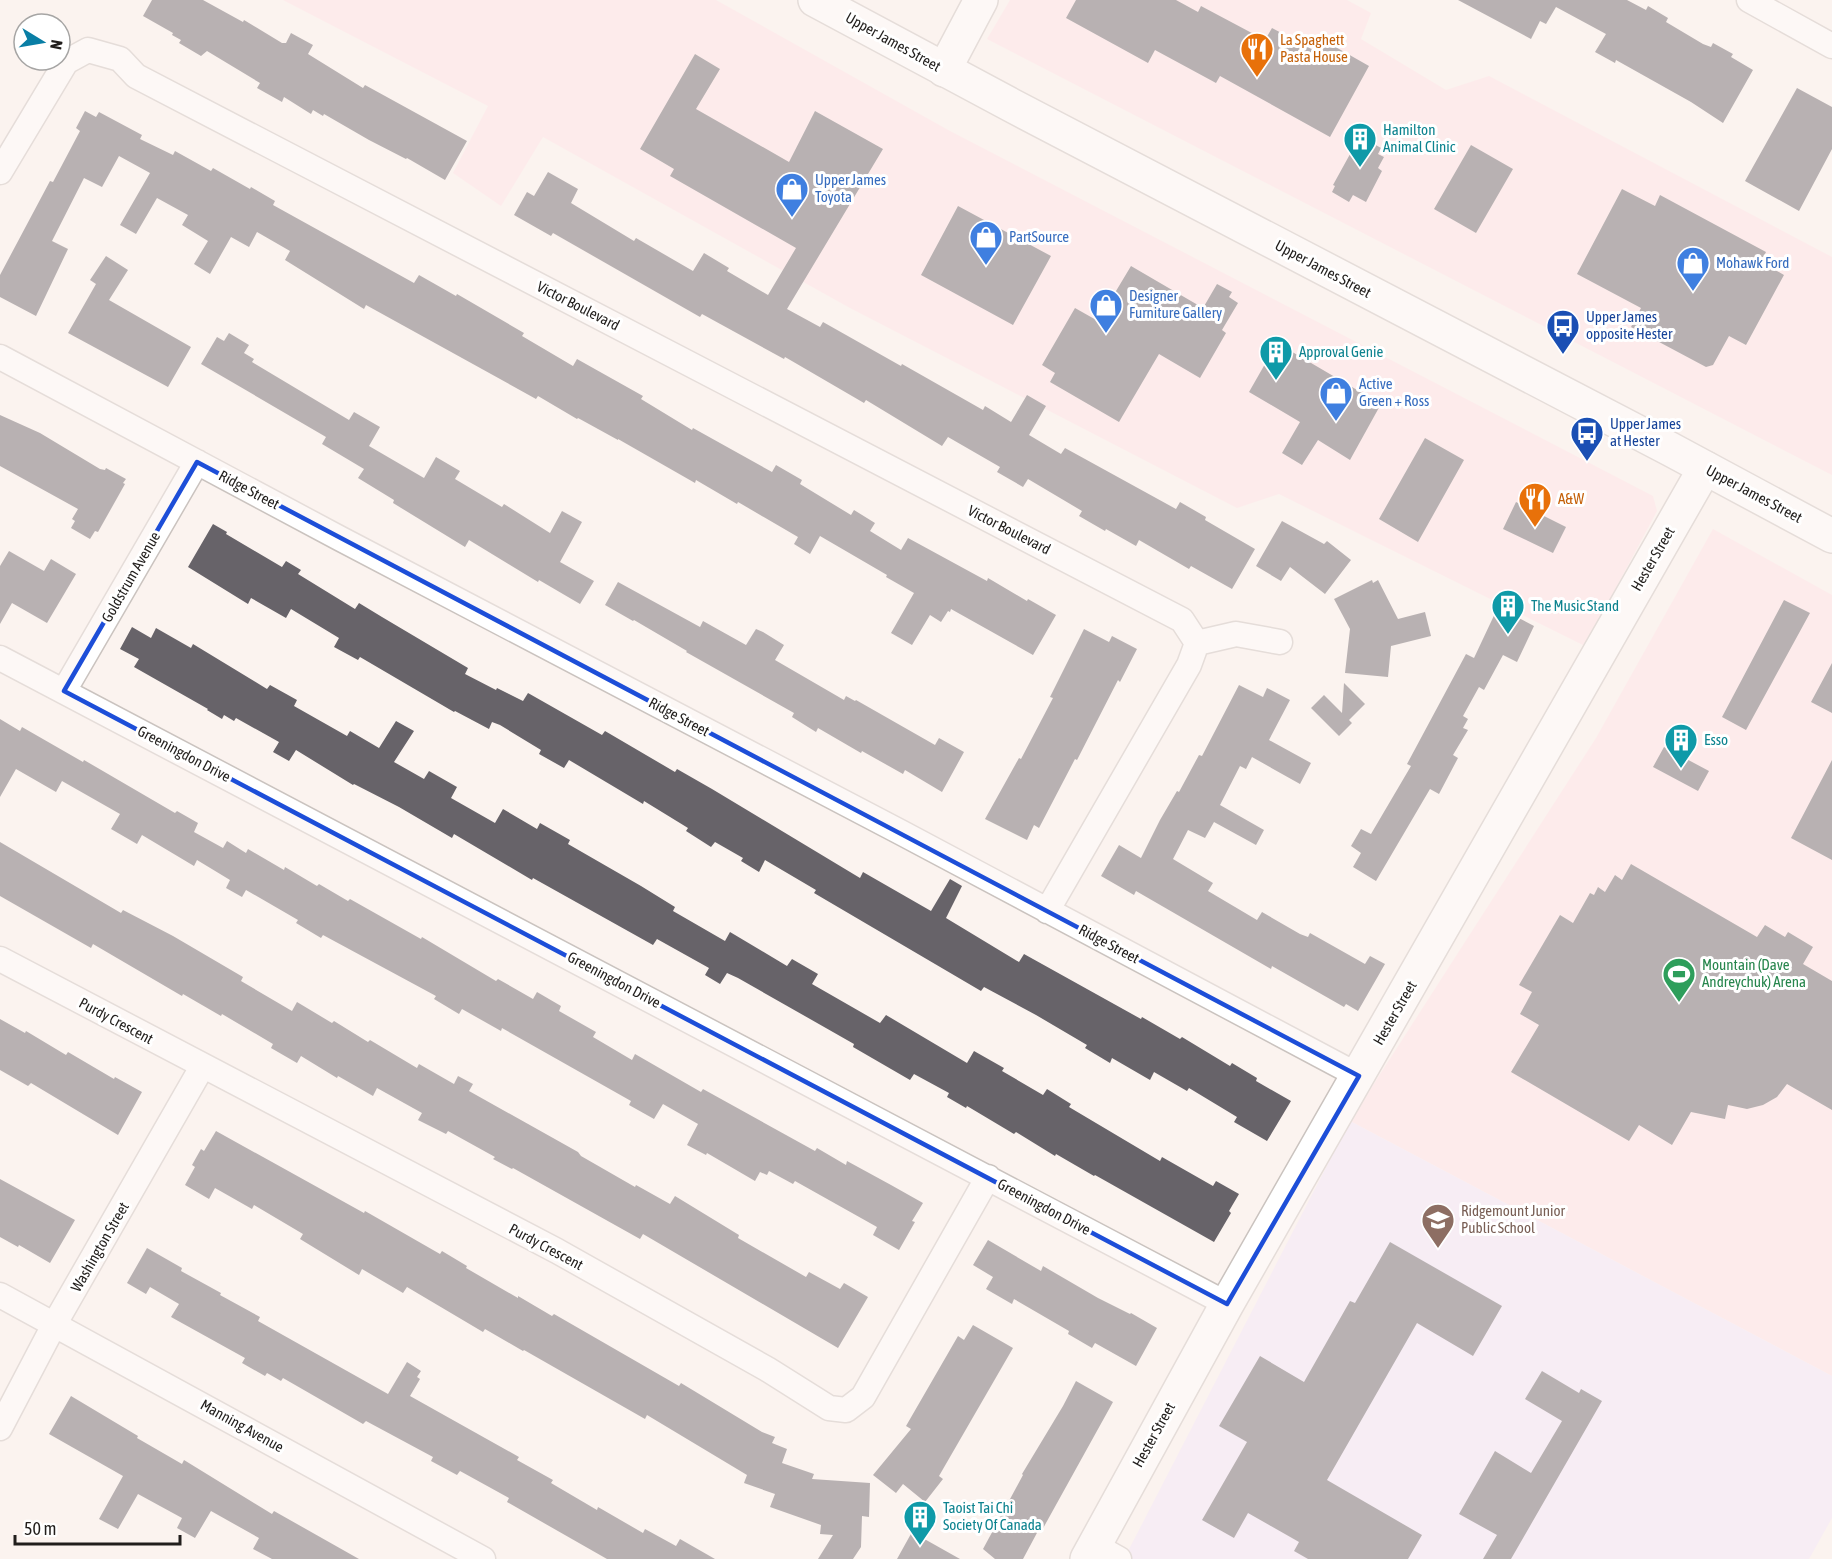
<svg xmlns="http://www.w3.org/2000/svg" width="1832" height="1559" font-family="'Asap Condensed',sans-serif">
<rect width="100%" height="100%" fill="#fbf3ef"/>
<path fill="#fee3e7" d="M283,0h433l234,131 703,365 4,15 -72,135 -306,-152 -42,14 -387,-200 -307,-171 -42,69 -48,-33 35,-67z
M1010,0h337l24,13 -10,26 85,51 43,-14 343,181v218l-845,-436z
M1713,529l119,66v781l-482,-255 246,-383z"/>
<path fill="#f2e6fa" d="M1350,1121l482,255v142l-23,41h-685z"/>
<path fill="#676369" d="M152,0h51l40,22 1,-2 38,23h4l5,-10 22,12 -5,9 55,34 2,-3 102,56 -22,39 -38,-22 -1,1 -37,-19 -45,-26 -1,2 -10,-6 -2,4 -27,-17 -2,5 -25,-14 3,-5 -53,-32 -6,5 -22,-13 2,-3 -9,-5 1,-2 -30,-17z
M1076,0h100l22,12 3,-6 64,34 7,-12 47,25 6,-12 44,25 -39,71 -110,-61 -4,7 -61,-33 -7,13 -82,-45z
M1458,0h169l19,10 2,-4 20,12 -2,4 37,22 8,3 2,-4 20,11 -2,3 22,13 -30,53 -32,-21 -75,-42 -1,3 -20,-11 11,-18 -50,-27 -10,17 -6,-3 -9,18z
M695,54l25,15 -24,40 93,53 26,-51 68,38 -96,160 33,18 3,-5 78,44 1,-2 81,46 2,-4 26,16 16,-27 19,11 -17,29 32,19 4,-6 111,61 4,-7 26,15 -1,3 50,29 -23,40 -41,-23 -2,3 -50,-29 -3,6 -30,-17 -1,2 -26,-15 3,-5 -54,-32 -5,8 -26,-15 3,-5 -52,-30 -6,9 -76,-46 -2,3 -79,-46 -1,2 -82,-45 -2,3 -147,-84 -2,3 -37,-21 13,-23 7,4 14,-24 30,17 -7,14 63,38 2,-3 57,33 11,-18 25,15 -2,3 41,24 28,-47 -126,-72 4,-7 -34,-20z
M1797,88l35,19v42l-33,62 -54,-30z
M85,111l11,6 3,-5 43,23 -2,4 33,16 2,-4 36,20 2,-3 37,21 1,-2 24,14 -2,4 141,78 5,-8 37,21 1,-2 67,39 -2,3 51,30 4,-7 66,37 -2,3 51,31 1,-2 79,44 4,-7 26,15 -2,4 51,31 3,-5 21,13 -5,8 31,19 7,-12 79,43 1,-3 39,23 1,-2 28,16 -23,40 -82,-46 -1,3 -2,-1 -7,11 -11,-7 -18,30 -21,-12 23,-40 -28,-16 1,-2 -67,-39 -10,18 -16,-10 4,-7 -60,-35 -1,2 -41,-24 -1,3 -77,-44v1l-40,-22 -1,1 -39,-23 -2,3 -170,-94 -2,4 -79,-49 5,-9 -33,-19 -8,15 -18,-10 -21,37 -16,-10 14,-23 -26,-16 6,-10 -31,-17 -21,36 -16,-9 30,-52 -31,-17 -17,31 -18,-9 -32,63 16,8 -32,67 -36,-19v-22l50,-94 3,1 27,-51 -4,-3z
M1360,136l21,12 -3,6 6,3 -6,11 4,3 -16,31 -13,-7 -4,7 -17,-10 3,-6 -2,-1z
M1471,145l42,24 -37,64 -42,-24z
M1622,189l33,17 5,-11 106,57 -5,10 23,13 -38,70 -17,-9 -16,29 -7,2 -75,-40 10,-19 -64,-34z
M958,206l93,50 -38,69 -92,-50z
M106,256l22,14 -19,30 82,47 -23,40 -100,-54 28,-49 -6,-4z
M1131,266l72,42 14,-24 15,8 -3,5 9,6 -16,27 4,3 -26,45 -41,-24 -40,68 -69,-40 5,-9 -13,-8 33,-57 23,13z
M229,333l20,12 -5,8 10,6 -2,3 97,58 5,-8 26,15 -11,19 55,32 12,-21 24,14 -5,8 47,28 2,-3 46,29 12,-22 20,11 -22,40 34,19 -14,23 -41,-24 -1,2 -69,-42 -4,7 -72,-44 1,-3 -36,-22 6,-9 -42,-25 4,-7 -125,-73 16,-27 7,4z
M1277,343l104,61 -31,56 -32,-20 -16,25 -20,-12 18,-31 -51,-30z
M0,415l40,18 60,36 5,1 1,-2 20,11 -3,4 2,1 -27,48 -3,-1 -5,8 -19,-11 4,-7 -3,-2 6,-10 -78,-43z
M1425,438l39,22 -46,82 -39,-23z
M1516,502l50,25 -13,26 -50,-24z
M1282,521l42,23 3,-3 24,19 -26,34 -35,-27 -9,14 -25,-15z
M213,524l14,8 -1,2 56,33 4,-6 15,9 -3,4 57,35 4,-6 23,14 86,51 -3,6 31,16 1,-2 26,13 5,-8 74,42 3,-4 70,41 2,-3 35,20 148,89 3,-6 68,39 19,-32 12,7 -16,32 73,44 5,-8 117,65 1,-2 38,22 2,-2 48,29 2,-3 25,15 -1,3 35,20 -24,40 -33,-19 3,-5 -48,-29 -2,3 -33,-19 -4,8 -38,-22 -2,5 -25,-15 2,-3 -51,-30 -52,-28 -3,4 -167,-98 2,-3 -51,-30 -6,12 -18,-11 2,-3 -28,-16 -4,5 -25,-16 2,-3 -44,-27 -1,3 -74,-44 -5,8 -25,-14 2,-4 -41,-25 -8,-3 -3,7 -34,-18 -1,1 -94,-55 -2,3 -24,-13 5,-9 -48,-29 -5,9 -35,-20 -3,6 -60,-37z
M9,551l35,20 7,-12 25,15 -29,49 -35,-20 -12,21v-58z
M1372,580l1,3 5,-3 20,39 27,-7 6,24 -40,10 -3,31 -43,-4 5,-44 -16,-30z
M618,582l82,45 3,-6 43,24 10,-16 7,3 21,13 -9,15 69,40 2,-4 9,5 1,-1 79,45 4,-7 25,14 -22,40 -37,-22 -2,4 -41,-23 -1,2 -43,-25 -2,4 -24,-15 2,-4 -108,-61 1,-1 -53,-31 -1,1 -28,-16z
M1784,600l26,13 -64,117 -24,-13z
M1498,607l36,19 -17,36 -14,-7 -19,35 -5,-3 -16,29 5,3 -5,9 5,2 -15,25 5,3 -19,36 -9,-5 -54,92 -23,-14 8,-14 -10,-7 10,-17 10,5 40,-68 -4,-2 59,-110 8,4z
M132,627l19,11 5,-10 35,20 2,-4 74,45 3,-4 27,15 -3,6 53,30 3,-5 29,17 17,-27 18,10 -20,31 30,17 5,-8 28,16 -6,11 44,25 8,-14 34,20 3,-6 30,17 -2,4 73,42 34,21 -2,4 52,30 5,-9 57,34 5,-7 26,15 -6,10 68,39 6,-8 81,48 7,-12 30,17 -2,3 41,24 4,-6 24,15 -2,3 91,54 2,-4 51,29 3,-5 23,13 -10,17 2,2 -17,29 -119,-67 -1,1 -38,-22 -1,2 -39,-24 -2,2 -47,-28 -1,2 -19,-11 2,-4 -35,-19 -4,6 -57,-33 1,-3 -116,-66 -11,-5 -7,11 -15,-9 4,-7 -52,-29 -4,6 -120,-67 -1,2 -78,-46 -2,4 -53,-31 -45,-23 -1,1 -57,-35 -7,11 -16,-9 6,-10 -43,-24 -2,3 -10,-6 -2,4 -15,-9 1,-1 -74,-42 5,-8 -19,-10z
M1084,629l25,13 3,-6 25,13 -17,33 -2,-2 -41,80 -2,-1 -36,69 -5,-3 -7,15 -42,-21 34,-61 2,1 32,-61 -3,-1z
M1832,663v50l-21,-11z
M1344,683l21,21 -16,16 3,3 -13,13 -28,-28 13,-13 18,18z
M1239,685l24,12 4,-9 23,12 -21,40 42,23 -11,21 -48,-27 -6,12 -6,-3 -20,39 44,25 -8,15 -42,-23 -9,16 -17,-8 -15,29 40,24 -5,8 49,29 5,-8 38,22 8,3 2,-4 55,31 5,-8 15,8 -27,47 -12,-7 -2,3 -72,-41 -1,3 -135,-78 -2,4 -33,-19 18,-31 22,13 19,-38 17,-29 2,1 20,-37 3,1z
M0,719l20,12 2,-4 61,35 1,-2 91,53 2,-2 21,12 -4,9 29,16 4,-7 19,12 2,-4 36,21 1,-3 32,19 2,-2 29,17 2,-2 71,40 1,-2 74,44 2,-2 35,20 4,-7 24,14 -2,5 37,21 -3,5 39,23 3,-6 66,38 2,-3 112,62 2,-3 29,17 1,-4 44,24 32,18 -11,18 3,1 -16,28 -26,-15 4,-8 -82,-46 -2,3 -24,-13 -2,4 -7,-3 -5,9 -48,-28 -1,2 -19,-10 11,-21 -35,-20 -9,15 -25,-14 2,-4 -129,-73 -1,3 -39,-22 -3,5 -25,-15 2,-3 -113,-61 -2,3 -25,-15 2,-3 -52,-30 -4,7 -16,-9 4,-8 -33,-20 -3,6 -52,-31 -5,9 -26,-15 9,-15 -58,-33 -6,11 -40,-23 -16,28z
M1664,747l45,24 -11,20 -45,-24z
M1832,760v100l-41,-22z
M0,842l121,71 2,-3 50,26 70,41 -2,4 51,30 5,-9 35,21 2,-2 34,21 2,-2 47,28 2,-4 35,20 4,-8 15,8 -4,7 109,61 3,4 54,31 1,-2 34,19 5,-8 64,39 -1,3 68,39 3,-5 31,17 4,-6 24,14 -30,51 -195,-114 -3,5 -127,-71 -1,1 -19,-10 2,-2 -47,-26 -2,3 -28,-14 4,-7 -45,-25 -4,8 -35,-20 -1,2 -36,-22 -4,7 -26,-15 2,-4 -51,-30 -1,2 -38,-22 -1,2 -89,-52 -2,4 -91,-52z
M1631,864l126,73 8,-12 20,12 3,-5 25,15 -10,17 29,17v129l-45,-26 -10,13 -14,8 -16,4 -19,-4 -3,14 -34,-7 -19,33 -33,-20 -10,16 -118,-69 28,-47 -19,-11 12,-22 -13,-7 41,-70 13,8 17,-30 4,2 4,-8 7,5 10,-17 7,5z
M0,1019l25,14 1,-2 40,24 2,-3 46,27 1,-2 27,15 -24,43 -87,-52 -3,3 -28,-16z
M216,1131l148,82 1,-2 75,43 2,-3 25,15 -1,2 52,30v-2l34,20 2,-2 125,72 2,-3 81,49 13,5 -3,6 15,6 -5,14 32,11 -2,5 58,4 -1,34 -7,-1 -1,31 -8,12h-35l15,-24 -13,-1 1,-9 -51,-18 5,-13 -31,-11 3,-8 -100,-60 -2,4 -121,-69 -1,1 -38,-22 -2,3 -76,-45 -4,6 -41,-24 -3,6 -59,-36 3,-5 -49,-29 -2,4 -37,-21 -6,11 -24,-14 10,-18 -3,-2 9,-16 3,2z
M0,1179l75,41 -25,43 -31,-18 -1,2 -18,-10z
M988,1240l53,31 2,-5 55,32 32,16 1,-1 26,15 -21,38 -41,-23 -3,5 -24,-14 1,-3 -55,-32 -2,5 -26,-15 7,-12 -20,-12z
M1390,1242l112,64 -29,50 -56,-33 -90,157 95,55 -14,24h-100l-14,-8 5,-9 -51,-29 -14,25 -32,-18 45,-78 -28,-16 41,-70 44,26 46,-81 5,2z
M147,1248l35,20 -1,3 40,22 -1,2 40,22 -2,4 130,73 19,-32 14,9 -4,6 3,2 -10,17 109,61 -2,3 36,20 -2,3 46,27 1,-3 45,26 2,-4 31,17 4,-7 35,20h-108l-100,-57 2,-4 -49,-27 -3,4 -26,-14 2,-4 -67,-36 -3,3 -80,-46 -2,3 -14,-8 -2,3 -23,-13 3,-5 -74,-41 8,-13 -29,-17 -4,7 -19,-11z
M973,1325l40,23 -74,128 4,3 -18,23 -22,-18 -7,9 -23,-18 38,-46 -5,-3 52,-90 6,4z
M1542,1371l37,22 2,-4 21,12 -91,158h-28l14,-24 -38,-21 36,-63 36,22 31,-52 -37,-22z
M1076,1381l37,21 -72,130 -3,-1 -15,28h-28l-12,-10 40,-74 -1,-1 41,-68z
M71,1396l67,40 -1,2 45,26 2,-4 88,54 2,-3 85,48h-87l-19,-10 6,-11 -48,-27 -16,27 -18,-10 5,-10 -44,-24 -20,35 -19,-10 24,-43 -74,-42z
M912,1532l48,27h-63z"/>
<g fill="none" stroke-linecap="round" stroke-linejoin="round">
<defs>
<path id="street" d="M1749,0l83,46
M0,172l66,-110 22,-12 32,9 16,17 1046,544 15,23
M0,357l339,181 563,295 457,243
M1197,643l39,-9 44,8
M0,658l1227,646
M64,691l133,-229
M1047,911l142,-246 8,-22
M0,959l557,292 210,118 62,39 17,2 17,-13 125,-220
M0,1295l483,264
M0,1428l54,-103 148,-258
M1094,1545l25,14"/>
<path id="secondary" d="M944,70l37,-70
M1087,1559l140,-255 478,-836"/>
<path id="primary" d="M815,0l196,105 659,344 162,87"/>
</defs>
<use href="#street" stroke="#cac3bf" stroke-width="27"/>
<use href="#secondary" stroke="#cac3bf" stroke-width="36"/>
<use href="#primary" stroke="#cac3bf" stroke-width="36"/>
<use href="#street" stroke="#fff" stroke-width="24"/>
<use href="#secondary" stroke="#fff" stroke-width="33"/>
<use href="#primary" stroke="#fff" stroke-width="33"/>
</g>
<path d="M0 0H1832V1559H0ZM197,462l1162,614 -132,228 -1163,-613z" fill="#fbf3ef" fill-opacity=".55" fill-rule="evenodd"/>
<path fill="none" stroke="#1d4ed8" stroke-width="4.5" stroke-linejoin="round" d="M197,462l1162,614 -132,228 -1163,-613z"/>
<defs>
<symbol id="restaurant-pin" viewBox="-11 -11 22 30"><path d="M0 17L-7.5 6A9.5 9.5 0 1 1 7.5 6Z" fill="#e8710a" stroke="#fff"/><path d="M-5-6h1v4h1v-4h1v4h1v-4h1v5L-1.5 .5V6h-2V.5L-5-1ZM5-6V6H3V1.5H1.5Q1.5-4 5-6Z" fill="#fff"/></symbol>
<symbol id="building-pin" viewBox="-11 -11 22 30"><path d="M0 17L-7.5 6A9.5 9.5 0 1 1 7.5 6Z" fill="#0f9aa8" stroke="#fff"/><path d="M-4-6H4V6H1V3H-1V6H-4ZM-2.5-4.3h1.7v1.8h-1.7ZM.8-4.3h1.7v1.8H.8ZM-2.5-1h1.7V.8h-1.7ZM.8-1h1.7V.8H.8Z" fill="#fff"/></symbol>
<symbol id="shop-pin" viewBox="-11 -11 22 30"><path d="M0 17L-7.5 6A9.5 9.5 0 1 1 7.5 6Z" fill="#3f7fe0" stroke="#fff"/><path d="M-5-2.5h2.3a2.7 3.5 0 0 1 5.4 0H5L5.5 6h-11ZM-1.5-2.5h3a1.5 2.3 0 0 0-3 0Z" fill="#fff"/></symbol>
<symbol id="bus-pin" viewBox="-11 -11 22 30"><path d="M0 17L-7.5 6A9.5 9.5 0 1 1 7.5 6Z" fill="#1a4fb4" stroke="#fff"/><path d="M-5-6H5V4H4V6H2V4H-2V6H-4V4H-5ZM-3.5-4V0h7V-4ZM-3.5 1.2v1.5H-2V1.2ZM2 1.2v1.5H3.5V1.2Z" fill="#fff"/></symbol>
<symbol id="stadium-pin" viewBox="-11 -11 22 30"><path d="M0 17L-7.5 6A9.5 9.5 0 1 1 7.5 6Z" fill="#2e9e5b" stroke="#fff"/><path d="M0-5a6.5 5 0 1 0 0 10a6.5 5 0 1 0 0-10ZM-3.5-1.8h7v3.6h-7Z" fill="#fff"/></symbol>
<symbol id="school-pin" viewBox="-11 -11 22 30"><path d="M0 17L-7.5 6A9.5 9.5 0 1 1 7.5 6Z" fill="#8d6e63" stroke="#fff"/><path d="M0-5L7-2L0 1L-7-2ZM-4 1L0 2.5L4 1V4Q0 6-4 4Z" fill="#fff"/></symbol>
</defs>
<g fill-rule="evenodd">
<use href="#restaurant-pin" x="1238" y="30" width="38" height="52"/>
<use href="#building-pin" x="1341" y="120" width="38" height="52"/>
<use href="#shop-pin" x="773" y="170" width="38" height="52"/>
<use href="#shop-pin" x="967" y="218" width="38" height="52"/>
<use href="#shop-pin" x="1674" y="244" width="38" height="52"/>
<use href="#shop-pin" x="1087" y="286" width="38" height="52"/>
<use href="#bus-pin" x="1544" y="307" width="38" height="52"/>
<use href="#building-pin" x="1257" y="333" width="38" height="52"/>
<use href="#shop-pin" x="1317" y="374" width="38" height="52"/>
<use href="#bus-pin" x="1568" y="414" width="38" height="52"/>
<use href="#restaurant-pin" x="1516" y="480" width="38" height="52"/>
<use href="#building-pin" x="1489" y="587" width="38" height="52"/>
<use href="#building-pin" x="1662" y="721" width="38" height="52"/>
<use href="#stadium-pin" x="1660" y="955" width="38" height="52"/>
<use href="#school-pin" x="1419" y="1201" width="38" height="52"/>
<use href="#building-pin" x="901" y="1498" width="38" height="52"/>
</g>
<g text-anchor="middle" stroke-width="6" stroke-linejoin="round" paint-order="stroke">
<g font-size="15" fill="#c56008" stroke="#fff" text-anchor="start">
<text x="1280" y="45">La Spaghett<tspan x="1280" dy="17">Pasta House</tspan></text>
<text x="1558" y="504">A&amp;W</text>
</g>
<g font-size="15" fill="#211e1c" stroke="#fff">
<text transform="translate(893 42) rotate(29)" y="5">Upper James Street</text>
<text transform="translate(1323 269) rotate(28)" y="5">Upper James Street</text>
<text transform="translate(578 306) rotate(27)" y="5">Victor Boulevard</text>
<text transform="translate(249 490) rotate(28)" y="5">Ridge Street</text>
<text transform="translate(1754 494) rotate(28)" y="5">Upper James Street</text>
<text transform="translate(1009 530) rotate(27)" y="5">Victor Boulevard</text>
<text transform="translate(1653 559) rotate(-60)" y="5">Hester Street</text>
<text transform="translate(131 577) rotate(-60)" y="5">Goldstrum Avenue</text>
<text transform="translate(679 717) rotate(28)" y="5">Ridge Street</text>
<text transform="translate(184 754) rotate(28)" y="5">Greeningdon Drive</text>
<text transform="translate(1109 944) rotate(28)" y="5">Ridge Street</text>
<text transform="translate(614 980) rotate(28)" y="5">Greeningdon Drive</text>
<text transform="translate(1395 1013) rotate(-60)" y="5">Hester Street</text>
<text transform="translate(116 1021) rotate(28)" y="5">Purdy Crescent</text>
<text transform="translate(1044 1207) rotate(28)" y="5">Greeningdon Drive</text>
<text transform="translate(100 1247) rotate(-60)" y="5">Washington Street</text>
<text transform="translate(546 1247) rotate(28)" y="5">Purdy Crescent</text>
<text transform="translate(242 1426) rotate(29)" y="5">Manning Avenue</text>
<text transform="translate(1154 1435) rotate(-61)" y="5">Hester Street</text>
</g>
<g font-size="15" fill="#0d838f" stroke="#fff" text-anchor="start">
<text x="1383" y="135">Hamilton<tspan x="1383" dy="17">Animal Clinic</tspan></text>
<text x="1299" y="357">Approval Genie</text>
<text x="1531" y="611">The Music Stand</text>
<text x="1704" y="745">Esso</text>
<text x="943" y="1513">Taoist Tai Chi<tspan x="943" dy="17">Society Of Canada</tspan></text>
</g>
<g font-size="15" fill="#366cbe" stroke="#fff" text-anchor="start">
<text x="815" y="185">Upper James<tspan x="815" dy="17">Toyota</tspan></text>
<text x="1009" y="242">PartSource</text>
<text x="1716" y="268">Mohawk Ford</text>
<text x="1129" y="301">Designer<tspan x="1129" dy="17">Furniture Gallery</tspan></text>
<text x="1359" y="389">Active<tspan x="1359" dy="17">Green + Ross</tspan></text>
</g>
<g font-size="15" fill="#164399" stroke="#fff" text-anchor="start">
<text x="1586" y="322">Upper James<tspan x="1586" dy="17">opposite Hester</tspan></text>
<text x="1610" y="429">Upper James<tspan x="1610" dy="17">at Hester</tspan></text>
</g>
<g font-size="15" fill="#27864d" stroke="#fff" text-anchor="start">
<text x="1702" y="970">Mountain (Dave<tspan x="1702" dy="17">Andreychuk) Arena</tspan></text>
</g>
<g font-size="15" fill="#785e54" stroke="#fff" text-anchor="start">
<text x="1461" y="1216">Ridgemount Junior<tspan x="1461" dy="17">Public School</tspan></text>
</g>
</g>
<g transform="translate(42 42) rotate(101)"><circle r="28" fill="#ffffff" stroke="#a6a5a4" stroke-width="1.5"/>
<path d="M0-4.5L10 22L0 15L-10 22Z" fill="#097ea5"/>
<text y="-9" font-size="16" font-weight="bold" text-anchor="middle" fill="#211e1c">N</text>
</g>
<path d="M15 1535v9h165v-9" fill="none" stroke="#211e1c" stroke-width="3"/>
<text x="24" y="1535" font-size="18" fill="#211e1c" stroke="#ffffff" stroke-width="4.5" paint-order="stroke">50 m</text>
</svg>
